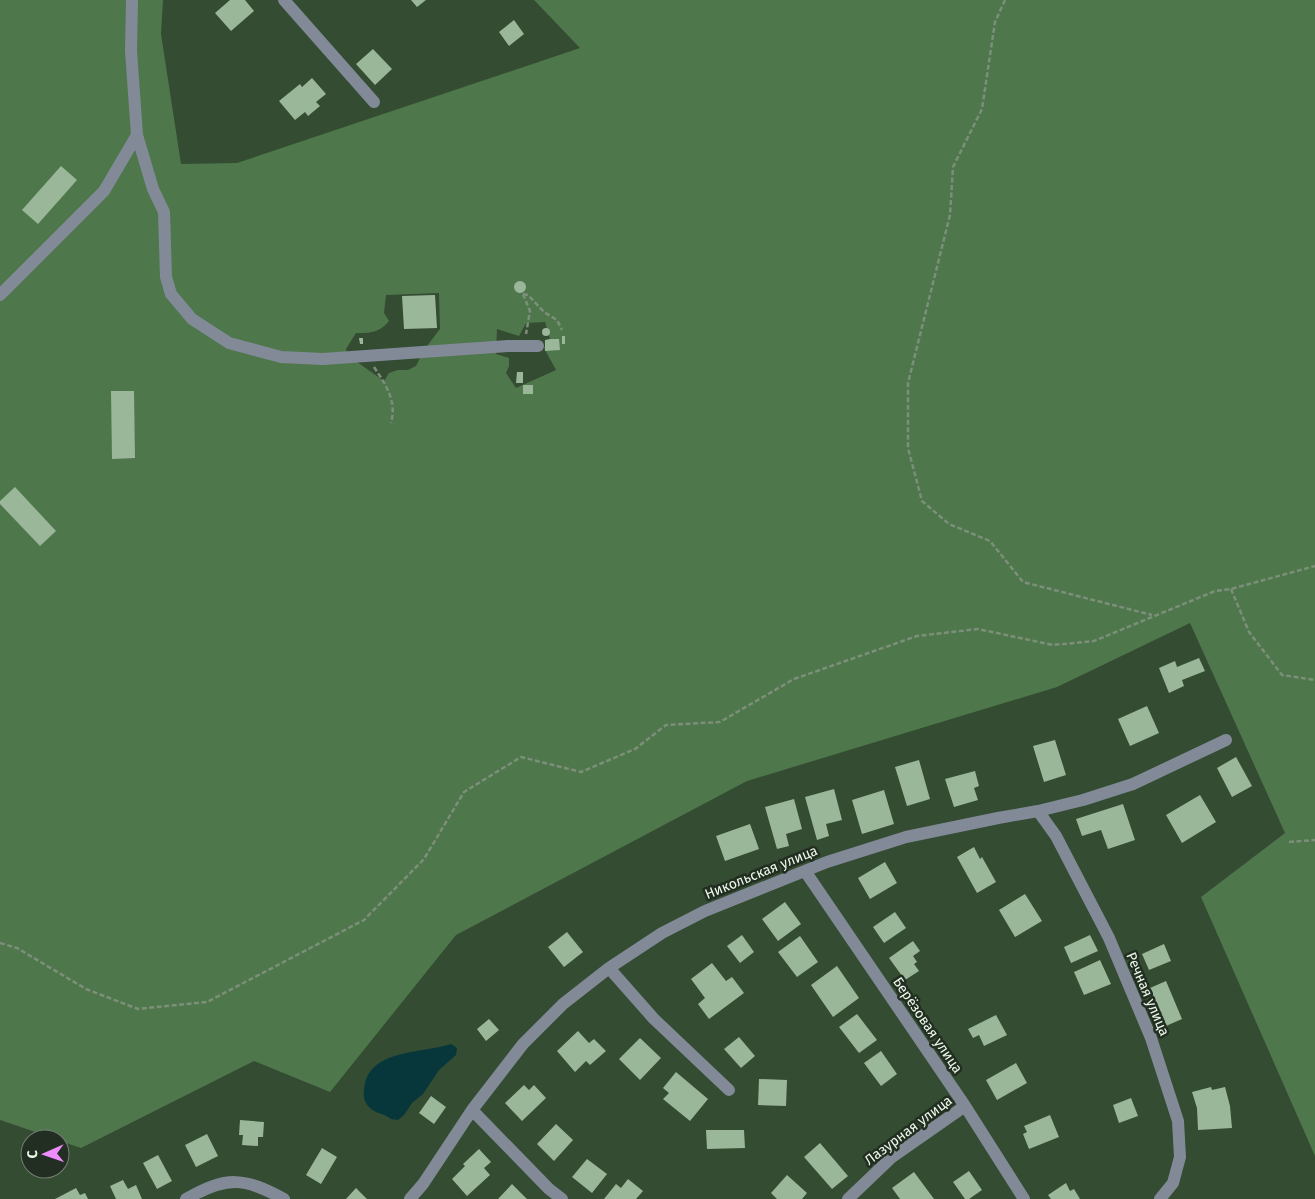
<svg xmlns="http://www.w3.org/2000/svg" width="1315" height="1199" font-family="'Fira Sans',sans-serif">
<rect width="100%" height="100%" fill="#344c32"/>
<path fill="#4f774c" fill-rule="evenodd" d="M0,0h163l-2,34 20,130 56,-1 343,-115 -46,-48h781v1156l-114,-259 84,-64 -95,-210 -133,64 -310,94 -291,154 -126,157 -76,-31 -173,87 -21,-7v-2h-4l-56,-19zM439,293l1,36 -16,21 -8,16 -8,4h-10l-9,3 -5,8 -27,-19 -9,-3 -2,-10 10,-16c15,0 23,0 33,-12l-5,-8 2,-18zM545,322l5,17 -6,9 12,22 -40,18 -10,-15 3,-7v-8l-13,-4 1,-25 22,7 7,-13z"/>
<path fill="#07373b" d="M451,1044l6,4 -1,7 -17,15 -16,24 -11,9 -8,12 -6,5 -7,-1c-7,-6 -17,-5 -23,-13 -5,-6 -5,-14 -3,-22 7,-35 60,-31 86,-40z"/>
<path fill="#9bb799" d="M230,0h15l9,11 -23,20 -16,-18z
M411,0h15l-9,7z
M514,20l10,14 -15,12 -10,-14z
M373,49l19,20 -17,16 -19,-21z
M312,78l14,16 -10,8 4,4 -12,10 -3,-4 -10,8 -16,-19 21,-17 2,3z
M61,166l16,14 -39,44 -16,-14z
M514 287a6 6 0 1 1 12 0a6 6 0 1 1-12 0Z
M435,295l2,33 -33,1 -2,-33z
M542 332a4 4 0 1 1 8 0a4 4 0 1 1-8 0Z
M562,336h3v8h-3z
M359,338h4v6h-3z
M550,339h9l1,11 -15,1v-11z
M517,372h6v11h-7z
M523,385h10v9h-10z
M111,391h23l1,67 -23,1z
M15,487l41,44 -16,15 -40,-42v-3z
M1199,658l6,13 -23,9 2,6 -15,7 -10,-25 16,-7 2,6z
M1147,706l12,27 -29,13 -12,-27z
M1055,740l11,35 -22,7 -11,-36z
M1236,757l16,29 -20,11 -15,-29z
M919,760l11,39 -23,7 -12,-39z
M975,771l4,15 -5,2 4,12 -24,7 -9,-28z
M834,789l8,31 -16,4 3,12 -12,4 -12,-43z
M884,790l10,34 -32,10 -10,-34z
M1200,795l16,27 -34,21 -16,-28z
M794,799l8,30 -16,5 3,12 -12,3 -12,-42z
M1123,804l12,36 -27,9 -7,-19 -19,6 -6,-17z
M750,824l9,25 -34,12 -9,-25z
M974,847l6,12 2,-2 14,25 -19,11 -20,-36z
M885,862l12,21 -27,16 -12,-21z
M1025,894l17,27 -27,16 -16,-27z
M785,902l16,22 -23,17 -16,-22z
M895,912l11,16 -22,15 -11,-16z
M567,932l16,20 -19,15 -16,-20z
M742,935l12,17 -14,11 -13,-17z
M1090,935l8,16 -27,12 -7,-16z
M800,936l18,26 -21,15 -19,-25z
M913,941l7,10 -7,5 4,6 -3,2 5,7 -14,9 -16,-22z
M1164,944l7,17 -22,9 -7,-16z
M1100,960l11,24 -27,11 -10,-23z
M712,963l14,18 6,-4 12,16 -35,26 -11,-15 7,-6 -14,-19z
M837,966l22,32 -26,19 -22,-32z
M1166,981l16,38 -16,7 -16,-38z
M857,1014l20,26 -18,13 -20,-26z
M996,1015l11,20 -23,11 -5,-11 -6,3 -5,-9z
M489,1019l10,11 -13,11 -9,-12z
M578,1031l11,12 5,-4 12,12 -16,14 -4,-4 -11,11 -18,-21z
M739,1037l16,19 -14,12 -17,-19z
M640,1038l21,20 -21,22 -21,-21z
M881,1051l16,23 -16,12 -17,-23z
M1016,1063l11,20 -30,17 -11,-20z
M676,1072l32,27 -18,22 -27,-22 6,-6 -6,-5z
M759,1079l28,1 -1,26 -28,-1z
M524,1085l5,5 5,-5 12,13 -24,23 -17,-18z
M1211,1087l1,3 13,-3 5,19 2,22 -34,2 -1,-22 -5,-16z
M431,1096l15,11 -12,17 -15,-11z
M1131,1098l7,18 -19,7 -6,-18z
M1050,1115l9,22 -30,12 -6,-15 4,-2 -3,-6z
M240,1120l24,2 -1,15h-5v9l-16,-1 1,-10h-4z
M556,1124l17,16 -19,21 -17,-17z
M706,1130h38l1,18 -38,1z
M207,1134l11,22 -22,11 -11,-22z
M820,1143l28,33 -16,13 -28,-32z
M322,1148l15,9 -16,27 -15,-9z
M479,1149l12,13 -7,6 6,7 -23,21 -15,-17 13,-13 -2,-2z
M158,1155l14,26 -15,8 -14,-26z
M587,1159l20,15 -15,19 -20,-16z
M969,1171l13,19 -13,9h-4l-12,-17z
M914,1172l20,27h-34l-8,-11z
M787,1175l20,18 -5,6h-25l-6,-6z
M628,1179l15,12 -7,8h-32l12,-15 5,4z
M123,1180l5,9 8,-4 6,14h-26l-6,-13z
M1066,1183l4,8 4,-2 6,10h-29l-3,-4z
M512,1184l15,15h-29z
M76,1188l4,7 5,-2 3,6h-33z
M356,1188l11,11h-21z"/>
<g fill="none" stroke-linecap="round" stroke-linejoin="round">
<path stroke="#7b8f79" stroke-width="2.5" stroke-dasharray="5 2.5" stroke-linecap="butt" d="M1005,0l-10,22 -13,87 -29,58 -3,48 -42,168v65l14,53 27,23 41,17 33,41 129,33
M523,294l5,1 16,17 13,8 5,10
M523,294l7,17 -4,23
M374,367c12,18 23,34 17,56
M1231,589l18,43 33,43 33,5
M1289,842l26,-2
M0,943l17,5 69,41 52,20 69,-7 157,-82 60,-61 40,-67 57,-35 60,15 54,-23 31,-24 54,-3 74,-43 123,-43 61,-7 75,16 41,-4 121,-50 16,-2 84,-23"/>
<path stroke="#828a98" stroke-width="12" d="M132,0l-1,51 6,84 16,54 11,23 2,65 5,17 21,25 37,24 52,14 42,2 185,-13h30
M284,0l90,102
M0,295l104,-104 33,-56
M1038,811l18,25 53,102 42,100 27,83 2,36 -7,26 -13,16
M805,871l160,235 59,93
M609,968l45,51 75,71
M472,1110l77,79 13,10
M186,1199c41,-23 57,-22 98,0
M410,1199l13,-15 49,-74 51,-66 40,-40 46,-36 53,-35 43,-22 122,-49 79,-25 92,-19 40,-7 45,-11 50,-16 93,-44
M848,1199l44,-42 73,-51"/>
</g>
<g text-anchor="middle" stroke-width="5" stroke-linejoin="round" paint-order="stroke">
<g font-size="14" fill="#ebf9e9" stroke="#232e22">
<text transform="translate(761 872) rotate(-22)" y="5">Никольская улица</text>
<text transform="translate(1148 994) rotate(67)" y="5">Речная улица</text>
<text transform="translate(928 1025) rotate(56)" y="5">Берёзовая улица</text>
<text transform="translate(908 1130) rotate(-37)" y="5">Лазурная улица</text>
</g>
</g>
<g transform="translate(45 1154) rotate(268)"><circle r="24" fill="#232e22" stroke="#737f72"/>
<path d="M0-4L9 19L0 12L-9 19Z" fill="#ed8cfa"/>
<text y="-8" font-size="14" font-weight="bold" text-anchor="middle" fill="#ebf9e9">С</text>
</g>
</svg>
